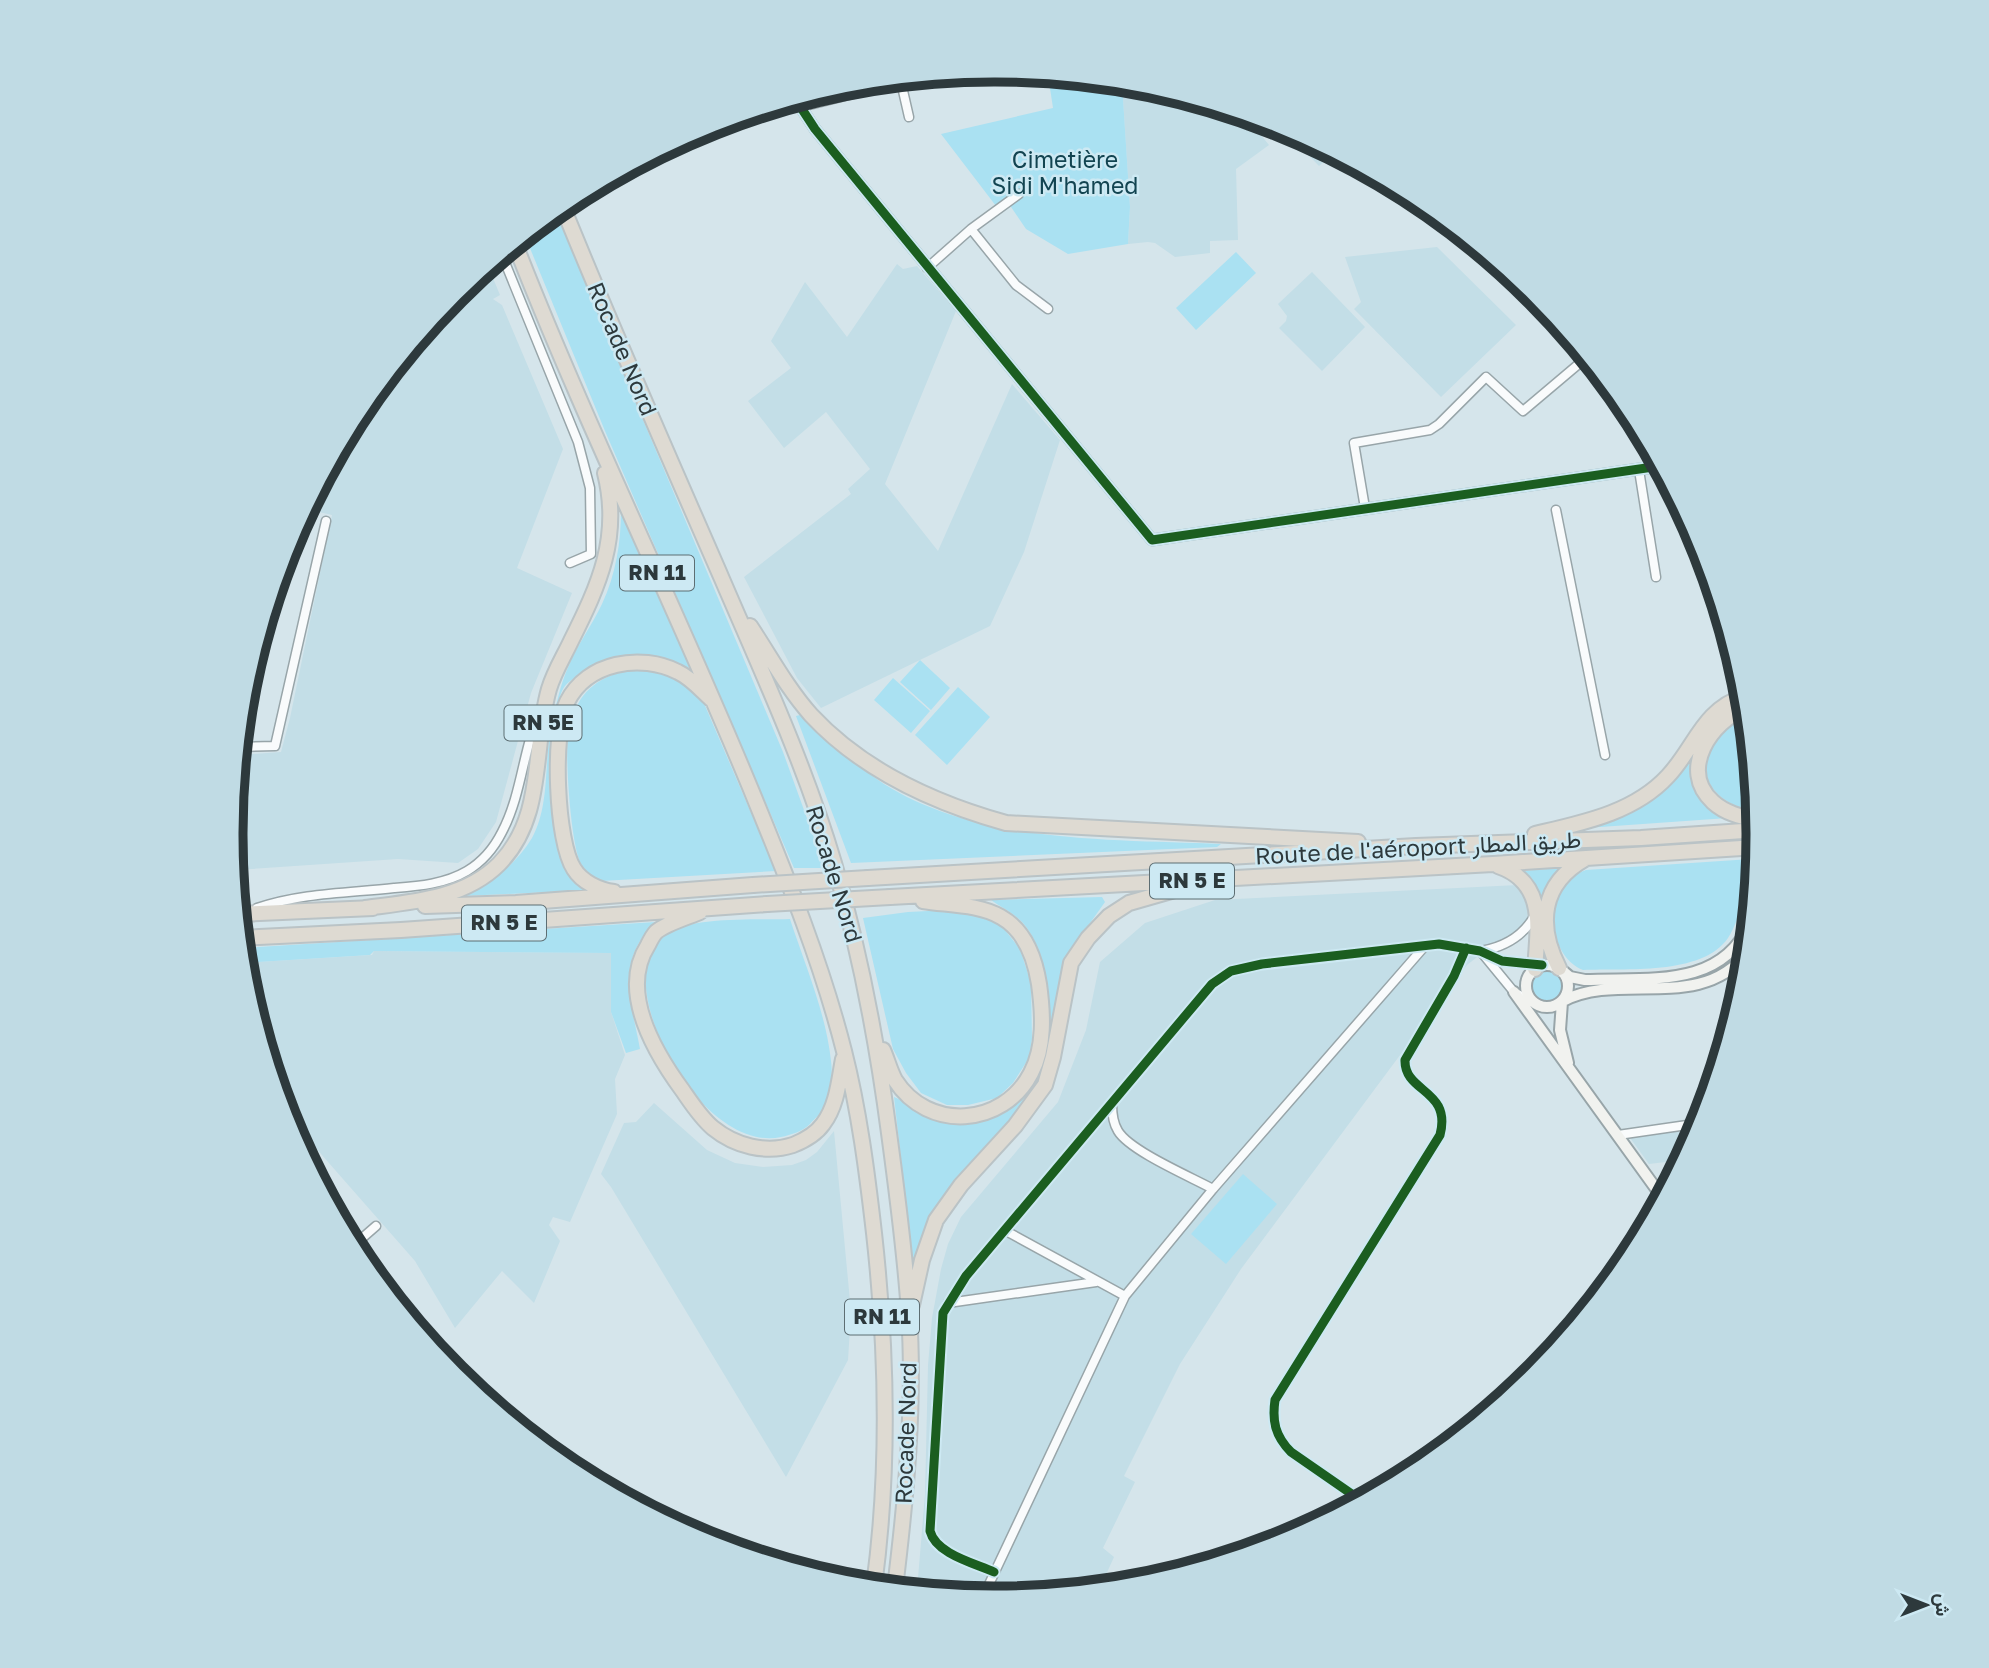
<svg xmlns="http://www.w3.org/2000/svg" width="1989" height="1668" font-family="'Golos Text',Vazirmatn,sans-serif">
<rect width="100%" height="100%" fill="#d5e5eb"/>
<path fill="#c3dee7" d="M1122,83l22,2 108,33v6l17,21 -33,24 2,71 -28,1v12l-35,4 -20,-14 -7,-1 -20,2 2,-37z
M1280,126l7,2 46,25 -14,13z
M1437,247l79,78 -75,72 -87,-88 7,-7 -16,-45z
M897,264l6,5 14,-3 39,45 -71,173 53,67 74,-167 48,56 -36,112 -34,74 -169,82 -24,-30 -53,-101 107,-83 -3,-5 22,-20 -44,-57 -42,36 -36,-47 43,-33 -20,-27 34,-59 42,55z
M488,266l12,29 -7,4 9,6 61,144 -46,119 55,25 -41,100 -35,129 -18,27 -20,14 -60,-4 -161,11 -5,-55 6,-60 43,-3 9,-34 42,-203 -26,-6 53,-100 96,-115z
M1312,272l53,55 -43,44 -43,-43 7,-7 1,-5 -9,-12z
M1518,885l8,12 4,17 -11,16 -29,17 -23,18 -226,304 -61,95 -56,112 11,6 -32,66 11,9 -14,31 -19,1 -9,-5 -4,7 -74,7 -77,-8 8,-95 3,-130 4,-47 9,-49 7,-25 13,-27 97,-115 28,-72 14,-68 45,-39 70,-23z
M374,951l238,2 -1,59 14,43 -10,24 2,35 -47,108 -17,-5 -4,8 11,16 -26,62 -32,-32 -47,57 -40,-67 -130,-148 -40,-130 -2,-20 129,-8z
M654,1103l53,47 28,13 28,4 29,-2 14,-5 11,-8 17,-21 17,181 -3,48 -62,117 -175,-290 -10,-13 23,-51 12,-1z
M1700,1127l-18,33 -33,4 -21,-29z"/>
<path fill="#aae1f2" d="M1048,75l74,8 8,124 -2,37 -60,10 -42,-25 -21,-31 -9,8 -55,-72 112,-26z
M555,211l228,541 42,116h-31l-189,-437 -80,-195z
M1236,252l20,21 -60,57 -20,-22z
M621,510l76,168c-37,-30 -73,-31 -113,-6 -7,5 -17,9 -21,17 -12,19 -11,141 -3,164 6,15 20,26 31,37l-127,6c28,-15 51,-30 68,-58 18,-33 12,-75 19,-111 5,-21 9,-42 18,-62 9,-21 23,-40 33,-61 14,-30 19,-62 19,-94z
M920,660l30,28 -19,22 -31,-28z
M651,667l31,12 21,22 73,170 -175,10c-8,-4 -15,-9 -20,-17 -10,-18 -16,-106 -13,-128 2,-13 7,-30 15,-40 18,-22 41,-26 68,-29z
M893,678l37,33 -19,22 -37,-33z
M958,687l32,30 -43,48 -32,-30z
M804,714c25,25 50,50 80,70 95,60 229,55 337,60l-4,3 -366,16 -55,-147z
M1723,714l-28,73c8,16 17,23 33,31l-142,10 38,-13z
M1747,715l9,96c-46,-6 -69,-45 -32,-81 7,-6 14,-12 23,-15z
M1751,859c-5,25 -9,58 -23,79 -26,38 -104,30 -145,32 -33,-13 -41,-72 -12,-93 4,-3 10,-5 15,-7z
M1562,868l-9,11 -3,80 -9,-1 -6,-70 -8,-12 -8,-5z
M1102,897l3,5 -27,38 -35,133 -12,23 -15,21 -64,66 -18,29 -18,52 -3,1 -19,-168c20,8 34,26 58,26 25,0 62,-13 76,-34 28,-40 28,-130 -6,-167 -9,-9 -21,-15 -31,-22z
M949,910l24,4 28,11 19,24 11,34 1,56 -3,19 -16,25 -16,15 -29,7h-21l-26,-12 -15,-20 -13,-24 -30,-131 45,-6z
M790,919c15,46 36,94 41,142 2,14 0,36 -7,47 -3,6 -10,11 -14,16 -7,7 -19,11 -29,13 -83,18 -177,-164 -116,-203 27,-18 92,-14 125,-15z
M656,922c-41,38 -25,78 -16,127l-14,4 -15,-41v-59l-237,-2 -4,4 -127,8 -1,-15z
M1531 985a16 16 0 1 1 32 0a16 16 0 1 1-32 0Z
M1243,1174l34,30 -51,60 -35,-30z"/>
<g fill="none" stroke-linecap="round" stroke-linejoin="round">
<defs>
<path id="minor" d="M901,82l8,35
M801,107l100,-25 39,-7
M971,229l45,56 32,24
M502,255l76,187 12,46 1,66 -21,9
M927,268l44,-39 48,-35
M1639,470l17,107
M1365,508l-11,-65 76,-13 9,-6 47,-47 37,34 64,-54
M1556,510l49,245
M239,747l36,-1 51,-225
M257,908c44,-15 91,-15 137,-20 25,-2 51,-4 73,-17 15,-9 27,-23 35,-39 20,-38 21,-83 38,-123
M1481,951c23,-4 42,-14 54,-36
M1482,953l32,39 24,13
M1112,1104c0,10 1,19 6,27 12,20 73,46 95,58
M1618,1135l83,-12
M311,1169l2,-11
M1006,1231l119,65
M353,1246l23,-20
M948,1303l148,-21
M1356,1497l-65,-45c-16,-16 -19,-31 -16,-52l165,-265c12,-46 -36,-42 -35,-75l49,-84 12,-28
M994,1572c-20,-9 -58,-18 -64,-41l13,-218 23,-37 246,-292 19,-13 31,-7 177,-20 41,7 22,10 37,4
M983,1597l142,-301 88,-107 211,-242"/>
<path id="tertiary" d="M796,100l19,29 337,411 508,-74"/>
<path id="secondary" d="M1526 986a21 21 0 1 1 42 0a21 21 0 1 1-42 0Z
M1564,972l6,5 15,3c61,-3 136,10 165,-57
M1514,992l148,205
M1563,1001c57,-30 137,12 184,-48
M1562,1002l-2,28 8,33"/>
<path id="motorway" d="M562,205c51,126 106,250 160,374 40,93 83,186 112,284 26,88 43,179 55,270 8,59 16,120 20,180 6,91 -3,185 -14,275
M515,244c73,187 163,367 239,553 34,83 68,167 90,254 15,59 23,121 30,182 13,117 16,235 0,353
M750,626c20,30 37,62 61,89 52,56 123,88 195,108l352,19
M1746,708c-35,13 -68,62 -33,94 12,11 28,15 44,18
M1535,834c47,-11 99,-21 133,-58 28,-30 34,-66 77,-80
M1498,866c48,16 40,61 37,103
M868,878l548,-32 225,-8 117,-8
M614,892c-15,-2 -32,-10 -40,-23 -18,-27 -22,-137 -7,-167 20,-40 74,-49 111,-30 13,6 23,18 33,27
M890,897l603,-33 264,-17
M425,906l91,-3 237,-18
M365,908c46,-6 99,-9 134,-44 47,-48 33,-116 50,-175 5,-17 15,-33 22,-48 28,-56 50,-104 34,-168
M700,912c-12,5 -35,12 -44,20 -3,3 -6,9 -8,13 -30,47 7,108 35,146 9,13 18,27 30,37 22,18 53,26 80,17 10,-4 23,-11 30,-21 14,-18 16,-44 20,-65
M238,914l135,-6
M241,938l160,-8 366,-26
M1559,968c-22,-43 -18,-84 26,-109
M883,1050c4,9 7,21 12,30 33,52 108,47 136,-7 14,-26 12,-60 8,-89 -4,-25 -13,-53 -38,-67 -22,-13 -54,-12 -78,-16
M912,1305l10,-45 14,-40 25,-35 54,-59 30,-41 8,-28 18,-94 17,-25 21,-22 20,-13 49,-14"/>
</defs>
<use href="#minor" stroke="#98a5a9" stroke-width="11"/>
<use href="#tertiary" stroke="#98a5a9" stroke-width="13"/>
<use href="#secondary" stroke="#98a5a9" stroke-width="14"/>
<use href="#motorway" stroke="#bac3c6" stroke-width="18"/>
<use href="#minor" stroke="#f9fbfc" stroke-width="8"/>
<use href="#tertiary" stroke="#f9fbfc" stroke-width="10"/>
<use href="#secondary" stroke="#f1f2ef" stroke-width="10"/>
<use href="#motorway" stroke="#dedad2" stroke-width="14"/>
<defs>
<path id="motorway-bridge" d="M753,885l115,-7
M767,904l123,-7"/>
</defs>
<use href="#motorway-bridge" stroke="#bac3c6" stroke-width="18" stroke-linecap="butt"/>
<use href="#motorway-bridge" stroke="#dedad2" stroke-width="14"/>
<defs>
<path id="cycleway" d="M796,100l19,29 337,411 508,-74
M1356,1497l-65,-45c-16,-16 -19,-31 -16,-52l165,-265c12,-46 -36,-42 -35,-75l49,-84 12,-28
M994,1572c-20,-9 -58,-18 -64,-41l13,-218 23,-37 246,-292 19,-13 31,-7 177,-20 41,7 22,10 40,4"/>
</defs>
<use href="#cycleway" stroke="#cde9f3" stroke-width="13"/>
<use href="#cycleway" stroke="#1b5e20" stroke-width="9"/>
</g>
<g text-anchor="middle" stroke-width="5" stroke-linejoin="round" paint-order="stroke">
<g fill="#cde9f3" stroke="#5d6e73" stroke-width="2">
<rect x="620" y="555.5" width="74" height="35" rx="5"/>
<rect x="504.5" y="705.5" width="77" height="35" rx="5"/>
<rect x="1150" y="863.5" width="84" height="35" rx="5"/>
<rect x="462" y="905.5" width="84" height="35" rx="5"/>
<rect x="845" y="1299.5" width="74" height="35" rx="5"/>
</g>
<g font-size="21" font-weight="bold" fill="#2d393c">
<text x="657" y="580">RN 11</text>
<text x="543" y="730">RN 5E</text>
<text x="1192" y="888">RN 5 E</text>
<text x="504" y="930">RN 5 E</text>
<text x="882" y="1324">RN 11</text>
</g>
<g font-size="23" fill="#124451" stroke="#cde9f3">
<text x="1065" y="168">Cimetière<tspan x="1065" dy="26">Sidi M'hamed</tspan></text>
</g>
<g font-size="23" fill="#2d393c" stroke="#cde9f3">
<text transform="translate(622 349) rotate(67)" y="8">Rocade Nord</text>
<text transform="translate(1418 848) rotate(-3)" y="8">Route de l'aéroport طريق المطار</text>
<text transform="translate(834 874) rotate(73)" y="8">Rocade Nord</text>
<text transform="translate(906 1433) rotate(-88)" y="8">Rocade Nord</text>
</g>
</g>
<path d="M0 0H1989V1668H0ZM994 82H995A751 751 0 0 1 1746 833V835A751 751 0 0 1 995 1586H994A751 751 0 0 1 243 835V833A751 751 0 0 1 994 82Z" fill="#c0dbe4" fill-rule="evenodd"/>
<path fill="none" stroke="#2d393c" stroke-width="9" d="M994 82H995A751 751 0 0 1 1746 833V835A751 751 0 0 1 995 1586H994A751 751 0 0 1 243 835V833A751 751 0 0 1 994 82Z"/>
<g transform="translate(1926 1605) rotate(90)" stroke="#cde9f3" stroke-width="5" paint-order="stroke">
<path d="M0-5L12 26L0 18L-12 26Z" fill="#2d393c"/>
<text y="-10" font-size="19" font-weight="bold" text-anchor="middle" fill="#2d393c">ش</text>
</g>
</svg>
